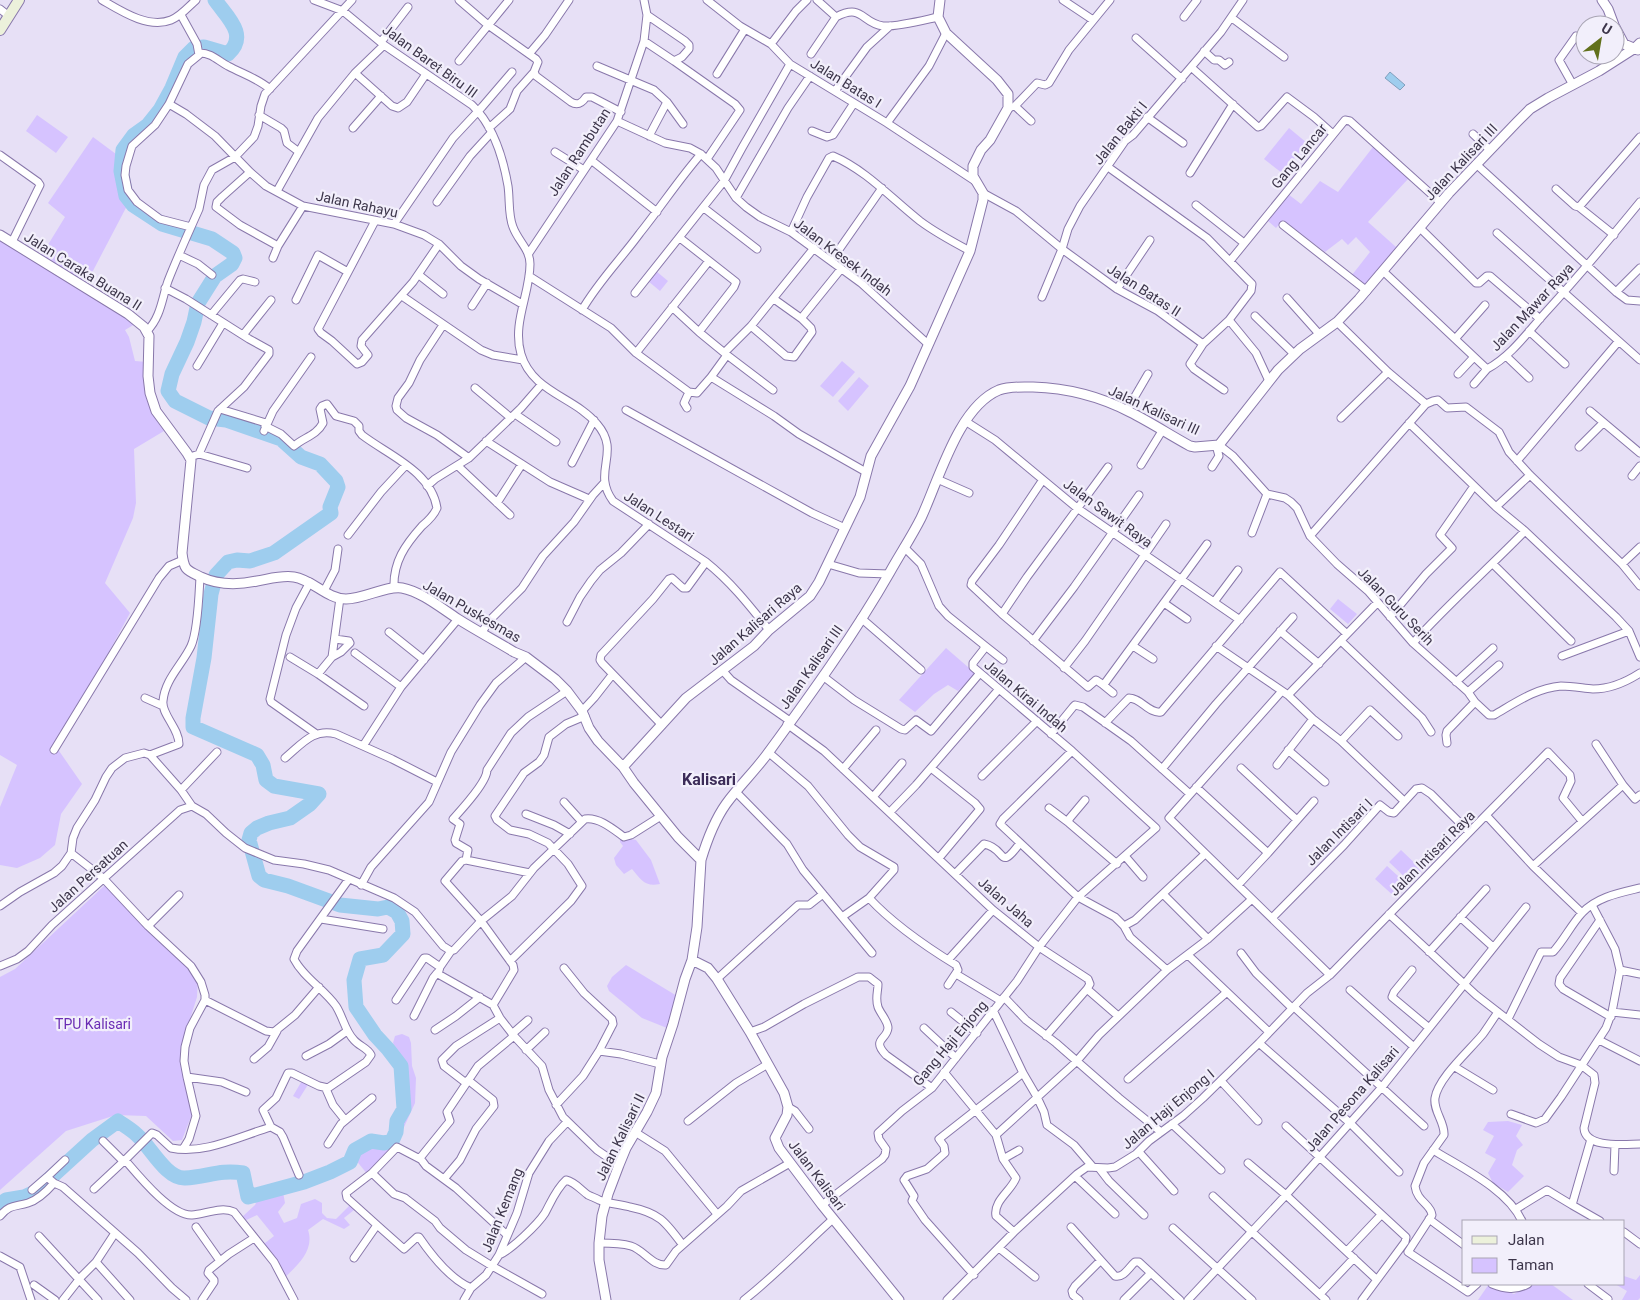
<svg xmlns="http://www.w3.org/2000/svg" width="1640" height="1300" font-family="Roboto,sans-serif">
<rect width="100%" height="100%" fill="#e7e0f6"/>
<path fill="#d6c3ff" d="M37,115l31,22 -12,16 -30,-22z
M1289,128l18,15 -25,30 -18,-14z
M93,137l27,20 1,28 8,17 -45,86 51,36 -10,6 4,7 6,24 12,1c-7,29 0,46 17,69l-30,18 2,54 -3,15 -28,65 25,30 -73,135 25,36 -21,30 -6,31 -15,13 -23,10 -17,-3v-58l17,-42 -17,-10v-519l38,25 27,-44 -17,-14z
M1373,147l35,32 -40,43 28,25 38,-44 7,6 -73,84 -16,-18 18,-23 -14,-15 -8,8 -6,-6 -17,13 -42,-32 -7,8 -8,-7 20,-27 13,10 19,-23 18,11z
M656,271l12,10 -8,10 -12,-10z
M842,361l13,11 -22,25 -13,-11z
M859,377l10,9 -21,25 -10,-10z
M1338,599l19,15 -9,10 -18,-15z
M946,648l30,26 -18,17 -10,-6 -14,9 -19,18 -16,-12z
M620,837l16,3 15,20 9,24c-15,3 -19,-4 -28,-15l-8,5 -8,-9 -2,-7 9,-12 -3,-4z
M1401,850l21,20 -12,12 -21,-20z
M1387,866l21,19 -12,13 -21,-19z
M105,885l53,55 40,38 -1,19 -12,38 -2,33 11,41 -12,31 -9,1 -27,-25 -30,-1 -50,16 -66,59v-213l15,-8z
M626,965l51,31 -10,32 -25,-10 -33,-27 -2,-5 5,-9z
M402,1034l7,3 2,6 1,23 4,12 -1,25 -21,46 -26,26 -13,-16 1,-6c14,-14 21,-6 37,-11l7,-17v-6l7,-16 -2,-40 -12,-20 2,-7z
M303,1079l6,4 -10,16 -6,-3z
M1508,1121l14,4 -6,11 7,9 -6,5 -5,15 12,11 -16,16 -15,-9 -5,-10 8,-14 -11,-6 9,-17 -11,-6 5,-8z
M283,1192l2,11 -7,9 6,11 13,-5 4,-14 14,-5 7,4v10l5,5 9,1 14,-14 4,5 -10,8 6,7 -6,4 -21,-10 -15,11c7,20 -11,36 -24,48l-24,-31 14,-11 -17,-21 -15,7 -1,-4 14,-13 4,-8z
M1640,1275v23l-2,2h-16l5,-9 -12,-7h9v-8l12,4z
M1489,1284l25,10 18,-10h19l22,16h-95z"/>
<path fill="#9ecdee" stroke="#819fbd" d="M1390,72l15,13 -5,5 -15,-12z"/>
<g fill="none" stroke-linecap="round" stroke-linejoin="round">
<path stroke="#9ecdee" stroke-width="15" d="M0,1204l6,-4 18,-3 11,-5 57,-52 26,-19c7,5 14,9 19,14 13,11 29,44 48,43 22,-1 35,-9 58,-5l5,24 56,-15 26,-10 20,-10 5,-12 16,-9 13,2 8,-2 4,-9 1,-11 7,-12 -3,-43 -13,-17 -13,-14 -19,-28 -2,-27 6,-21 23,-4 20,-21 -1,-13 -5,-9 -9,-5 -10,2 -38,-4 -52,-19 -24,-6 -5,-4 -10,-36 2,-7 6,-5 12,-5 21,-5 20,-14 9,-10 -45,-8 -8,-6 -3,-15 -6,-10 -64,-28v-9l11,-60 7,-64 5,-19 12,-13 9,-2 13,1 24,-8 57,-40 -1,-6 8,-20 -2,-6 -16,-17 -19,-7 -20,-18 -55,-19 -17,-2 -34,-17 -7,-10 4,-17 15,-32 7,-20 4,-19 17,-27 17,-12 3,-6 -2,-5 -21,-14 -50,-15 -29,-19 -7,-9 -5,-25 2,-21 11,-15 14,-10 12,-15 12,-22 13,-31 9,-9 10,-1 24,7c21,-19 -1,-37 -13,-54"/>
<defs>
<path id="minor" d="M102,0c19,11 46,29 69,20 10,-4 17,-13 25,-20
M314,0l29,11 41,34 88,60c21,20 31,52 36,81 2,14 0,29 5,41 5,14 17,22 17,37 0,30 -18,59 -9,90 11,38 54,43 76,70 25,29 -6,47 16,77l93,61c25,20 43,43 63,68
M459,0l29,25 48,34 2,3 -4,10 2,4 35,26c7,4 11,1 15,-5h6l29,15
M707,0l33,26 31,18 19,20 97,59 88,58
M817,0l19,17c27,-14 25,6 47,9 14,1 41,-6 55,-9
M1063,0l30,20
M0,9l9,7
M1184,17l13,-17
M1232,18l52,39
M1136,38l46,41
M644,41l30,20 8,-4 7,-8v-4l-4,-4 -38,-26
M381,42l27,-35
M771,44l25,-33 11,-11
M1204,51l10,9h5l6,5 4,-3
M200,53c12,0 18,8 28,13 15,8 29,12 42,23
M529,54l16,-19 24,-35
M811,54l25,-37
M459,61l50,-61
M674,61l61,43 5,6 -33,49
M597,66l57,24 13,12 16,22
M1191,67l67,60 3,-1 26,-29 27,20 19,17
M355,73l37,33 6,2 9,-6 19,-28
M717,74l28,-45
M1573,85l-14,-25 17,-24
M835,91l32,-44 23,-21
M169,104l17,10 29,22 35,36 16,14 37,20 91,18 30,11 15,9 22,22 18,13 43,25
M1015,106l16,15
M1008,108l7,-2 22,-23 8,2 4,-2 20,-33 41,-50
M259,115l22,13 3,3 3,12 12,9
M1147,117l36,26
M617,121l48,22 25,5 11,6 15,14 20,30 10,9 14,10 31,15 70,51 67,61
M887,123l42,-57 17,-33
M353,128l28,-32
M489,128l21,-19 7,-18 17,-19
M812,131l15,6 6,-2 21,-32
M1473,134l17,16
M649,136l18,-34
M555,152l29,18
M0,155l38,27 2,3 -28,57
M591,160l66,52
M1476,164l140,128 11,8 13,1
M1108,167l99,71 45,46 -1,7 -22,29
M250,172l-28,25 -5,5 -1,5 24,18 38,21
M1190,173l43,-69
M1556,189l19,17 4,1
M277,191l41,-73 37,-45 29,-28
M983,193l33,18 46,38 55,40 41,22 45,33 26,-24 27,33 13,28
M736,198l52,-90 22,-32
M437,202l33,-46 21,-23
M1196,205l48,38
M704,208l53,41
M375,221l-57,108 3,4 11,8 25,23 5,-2 6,-7 -7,-9 1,-6 51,-58 26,-38
M394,224l59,-86 29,-31 30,-35
M1283,225l84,66
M191,227l8,-18 5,-24 8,-15 23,-13 19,-20 4,-11 3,-20 4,-12 87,-94
M1420,228l56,55h3l8,-7h3l50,43
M791,232l16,-35 22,-39 4,-2c33,14 59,43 87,65 16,12 33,21 50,30
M1497,233l143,127
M1614,235l-35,-28 61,-70
M680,238l56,44 -2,5 -35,45
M529,253l88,-132 27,-80 3,-26 -3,-15
M179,255l19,9 14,11
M273,258l5,-12 25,-40
M831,261l51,-73
M1230,261l115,-141 5,1 91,82
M1384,272l103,97c24,-13 40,-36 58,-56 33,-36 64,-73 95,-111
M419,275l24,19
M529,276l82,52 25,25 53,39 8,1 14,-16 63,39 25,18 67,38
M165,288l21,11 63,40 20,11v4l-25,33 -26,24 -19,43 -9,3
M1117,289l33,-49
M1616,292l24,-24
M635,293l89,-112 18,-33 48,-84
M402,296l79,54 12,5 30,5
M1042,297l20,-48 6,-20 12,-23 45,-65 8,-6 88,-103 22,-32
M1287,298l33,37
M774,299l28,20
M296,300l22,-45 30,17
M472,306l15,-23
M672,307l27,25 28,23 -16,22
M582,310c16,-28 39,-51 58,-77 21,-26 39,-54 61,-79
M211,315l29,-35 3,-1 12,3
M1255,316l39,38
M1337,322l51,50 38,32
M443,325l-23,35 -11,23 -11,15 -2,8 1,4 9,8 31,17 32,23
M751,326l35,30 8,1 18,-25 -1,-4 -9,-9 1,-3 38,-47
M147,331c14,-14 15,-33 21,-50 7,-18 15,-36 23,-54l-31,-8 -23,-17 -9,-12 -3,-15 1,-9 6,-20 23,-21 14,-21 19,-40 11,-9 -2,-11 -16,-29
M1529,331l36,33
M243,335l28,-35
M1455,339l30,-34
M1203,344l-13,20 4,5 30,21
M725,352l26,-26 63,-78
M636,353l73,-92
M727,355l46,35
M1506,356l23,22
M197,366l26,-43
M1458,374l16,-17
M1474,384l13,-15
M475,388l36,30
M687,408l-3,-5 5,-11
M220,409l46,14
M626,410l186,103 33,15
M1127,410l21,-36
M1590,411l50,42
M515,414l41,28
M1341,418l47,-46
M965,421l30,19 82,68 163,112
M1409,423l87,84
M265,426l16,8 13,12c10,-9 22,-10 29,-23l-3,-14 2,-3 5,-2 9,12 18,5 5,5v5l3,4c26,20 69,36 75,73 -3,7 -9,13 -15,18 -17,19 -29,36 -28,62
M264,431l9,-20 38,-54
M486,441l64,41 39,17
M1219,445l14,11 34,38 18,4 6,4 6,6 13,28 27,28 31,27 45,52 55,49 7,10 14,13h5c21,-12 42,-27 67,-29 11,0 21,2 32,3 17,0 33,-7 47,-16
M1579,447l24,-24
M199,454l48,14
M1517,461l101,-119
M572,463l22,-43
M1141,465l21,-34
M458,466l52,49
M1212,467l7,-11 -3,-11
M1530,475l-34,32 29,24 91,86 13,14 11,26
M1632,476l8,-10
M937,479l32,14
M1042,481l-43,64 -27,36 -1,4 31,29 86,73 8,-7 6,4 3,-1 102,-139
M427,486l8,-7 34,-21 52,-50 20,-23
M497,503l25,-39
M1252,533l15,-39
M348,535l33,-43 25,-27
M1310,536l116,-132 7,-3 5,-1 9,8 19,-1 33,25 10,20 21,23 92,89 18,22
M904,547l17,17 18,42 9,10 36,29v4l-11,14v4l99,84 84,77 -78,69 -78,-73 3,-5 69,-68
M828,564l31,9 30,1
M1493,564l78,77
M1622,564l18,-17
M310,582l-14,26 -10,27 -16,64 1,3 44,31
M324,591l11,-21 3,-21
M1214,602l24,-32
M1164,603l23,16
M1002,614l25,-37 81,-110
M1390,617l36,-43 26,-26 -12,-13 34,-49
M861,618l60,52
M567,622l13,-25 11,-16 9,-11 21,-17 28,-29
M1280,631l39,33
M389,632l35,28
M482,632l8,-12 32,-32 21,-32 31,-34 19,-27 11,-12
M1033,641l41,-54 65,-92
M1341,641l81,77 9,14
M1413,643c35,-39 75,-74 112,-112
M984,645l19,15
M1133,646l20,13
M1216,646l72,49 25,24 28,22 63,60
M355,653l46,34
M1562,656l67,-25
M290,657l28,17 46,32
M332,657l9,-5 9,-9 -1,-2 -14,-2
M1064,668l21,-27 81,-117
M723,671l8,9 59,41
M318,674l14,-17 8,-59
M824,677l30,23 47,29 4,1 11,-10 15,11 49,-58
M1456,682l37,-34
M1102,684l11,9
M1282,691l-113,127 161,157
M1468,692l31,-27
M1288,695l89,-92
M145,698l18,8
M582,711l12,-13 18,-23
M1105,723l24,-25c12,0 20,16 32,14l119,-140 67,62
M787,724l37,27 169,159 46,37 39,-50 37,20 9,9 11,-6 70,-66
M662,725l-60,-62 -2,-3 1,-5 52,-56 16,-20 3,-1 11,10h4l19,-26
M1051,734l22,-27 2,-2 8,2 48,34 59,53
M1341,741l29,-31 28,26
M1447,743l-1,-8 1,-4 28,-29
M1596,744l27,41
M363,746l38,-59 57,-68
M54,750l105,-172 10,-12 14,-6
M1288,750l37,32
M768,752l40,34 40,49 12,12 34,20v3l-25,28 -27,19
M150,755l29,-11c0,-16 -18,-30 -16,-43 2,-22 19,-36 28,-55 7,-15 8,-52 9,-69
M285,758c17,-14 28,-30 51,-24l56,25 45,23
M1277,765l36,-46
M931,768l44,35 5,6 -41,49
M1241,768l56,52
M843,769l33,-39
M1162,769l54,-65 77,-87
M982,776l55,-55
M1196,787l72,66 -30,32
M181,790l36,-38
M736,792l51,52 16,26 69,83
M873,797l29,-34
M1085,800l-16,19v4l48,41
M564,802l18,20
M1049,808l20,15
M890,812l26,-27 83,-96
M526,814l28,11 16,9
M1486,815l62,-63 22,23 1,6 -8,17 19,23
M71,853l32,25 45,48 43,40 10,16 4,13v5l-15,28 -5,19 -1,14 3,16 9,39 -7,23 -6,10
M1268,853l46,-52
M1125,856l18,21
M466,860l2,-10 -12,-7 -1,-3 5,-16 -7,-5c9,-10 34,-37 34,-49l24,-37 17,-16 39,-26
M1533,866l49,47
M955,874l29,-30c23,4 14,29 36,-1
M361,885l10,-18 58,-65 22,-50 29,-47 16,-22 30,-26
M1163,894l45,45
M869,898c25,27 56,48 87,67l2,5 -10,15
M0,906l20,-14 34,-19 8,-7 9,-13 2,-15 4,-10 18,-28 11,-23 6,-9 13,-10 19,-5 6,2 31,35 11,16 14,8 20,19 19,15 29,12 30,4 25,6 65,28 21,14 28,34 8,5 3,-1 27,-29 31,-25 22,-28 51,-49c14,-2 28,10 39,18l7,-2 30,-19
M1389,914l87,81 63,49 20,13 22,8 13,10 1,8 -11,45c1,21 42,16 56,16
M1460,917l33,30
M1272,918l72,-73 36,-40 9,7 5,1 22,-24 6,-1 9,6 38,38
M321,919l62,10
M1600,920l-40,58 -1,6 4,5 48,28
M148,926l31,-31
M451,951l-11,16 -2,7 55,31 7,13 14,18 28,30 7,24 14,27 34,33 22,15
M1429,952l57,-63
M1241,953l15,20 36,35
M1188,955l81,77
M948,960l45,-50
M510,961l61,-60 11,-15 -14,-22 -20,-21 -19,-9 -19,-4 -13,-10 -2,-4 29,-43 15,-11 5,-7 5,-18 17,-13 19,-8
M0,966l17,-7 11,-8 24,-26 128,-115 12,-4
M564,968l20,25 28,26 1,5 -14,27
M1167,970l41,-31 44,-40
M1412,970l-18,22 -2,5 36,30
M1620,970l20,4
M956,974l45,27
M717,979l81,-74h11l14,-11
M1350,990l64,57
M1004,997l22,23 30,23 63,55 42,34
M205,1000l61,31 8,1 21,-17 24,-28
M396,1000l28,-42h3l13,9
M493,1005l21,-35 -1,-5 -32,-44 -36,-40 17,-20 4,-1 64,13
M1294,1007l130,119
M993,1010l30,63 14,24 7,15 3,13 27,20 18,21
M951,1012l26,21
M1612,1012l28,3
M414,1016l19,-38 4,-5
M1508,1019l33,-67h12c11,-12 18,-27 29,-39 15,-16 37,-20 58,-25
M924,1028l32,30
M435,1030l21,-14 24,-19
M750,1032l14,-5 40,-23 54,-27h11l9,7c0,8 -3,14 0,23 2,6 10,14 10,21 -1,12 -17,11 -2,27l46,33
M512,1034l16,-14
M1046,1036l41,-47
M1599,1040l41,21
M1259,1043l91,80 49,49
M526,1050l19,-18
M306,1056l23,-12 18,-13
M254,1059l14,-12 9,-16
M1455,1067l38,23
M944,1072l52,63 7,24 13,19c-5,13 -23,23 -20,38l18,16
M187,1077l35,5 24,10
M1128,1079l99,-87
M1221,1081l37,40
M466,1083l-22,-17 -2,-6 14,-14 44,-28
M326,1089l7,16 12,15
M556,1105l27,-29 16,-25 22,3 39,10
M788,1107l7,4 14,18
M1511,1114l25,9 9,-4 16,-22 45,-69 6,-16 8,-42 -5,-21 -23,-44
M688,1121l48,-38 32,-19
M1172,1124l49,46
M1286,1126l120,111 -1,5 -43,58
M271,1127c-31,9 -67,28 -100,21l-14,-13 -5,-2 -27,27c13,15 46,56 67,55 13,-1 30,-9 42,-3l40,50 20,38
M271,1127l-8,-17 13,-12 12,-25h4l27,13 9,2 38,-26 5,-7c-3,-7 -12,-9 -17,-15 -9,-9 -11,-23 -18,-34 -12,-17 -33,-29 -42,-47l3,-8 52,-72
M271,1127l9,5 3,5 16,38
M635,1132l30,19 52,63
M996,1135l80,-73 23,-27 68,-65 -37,-33 -6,-11
M1591,1139l-19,66 28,16
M103,1141l20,20
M328,1144l13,-20 31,-26
M1433,1150c29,18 74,39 89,71
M1139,1152l35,39
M1003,1159l16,-9
M1248,1163l38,32 90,84
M1099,1168l10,13 35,34
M1614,1171l1,-26
M372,1173l22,21 11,4 30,23 5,7 26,22 26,16 50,28
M1075,1176l40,38
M47,1177l18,-17
M444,1179l16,-19 16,-31 18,-23 -1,-6 -25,-20
M94,1189l31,-29
M32,1190l15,-13 7,6 9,4 75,66 34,35 14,12
M1213,1196l113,104
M822,1205l60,-46 3,-4 1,-6 -7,-10 -1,-6 24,-22 30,-23 85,-107 22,-34 49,32 2,5 -3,5 31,27
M1516,1209l31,-19 25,15
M0,1216c10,-12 15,-9 28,-13 10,-3 19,-12 26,-20
M1429,1219l35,26
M377,1225l-30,-27 -1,-5 26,-20 25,-26 23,12
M196,1227l24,34
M1071,1227l44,49c9,2 14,-9 20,-14h4l41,38
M1173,1228l79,72
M1624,1232l16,12
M507,1235l-51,-47 -30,-22 -6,-8 30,-37 -3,-9 31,-46 36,-30
M39,1236l59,64
M599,1243c11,0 22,0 32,3 13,4 21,20 35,19l10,-14 51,-45 14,-15 49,-28
M999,1248l36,29
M1347,1251l34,-36
M499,1255c12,-5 39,-31 46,-42 6,-11 11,-24 21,-33 9,2 15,10 22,15 4,2 8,3 11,5 10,4 21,4 31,7 29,6 35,14 52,37
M0,1256l20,11 11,33
M354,1258l23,-33 27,24 13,-12h2c13,19 31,42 52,51
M96,1262l34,38
M974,1275l-49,-55 -13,-19 2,-5 -10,-16 3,-4 20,-7 18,-16 -1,-7 -5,-7 84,-66
M1477,1284l-9,8 -60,-40 24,-37c-1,-11 -15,-13 -17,-29l9,-23 20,-28c1,-13 -11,-24 -9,-37 3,-20 34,-47 48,-64 5,-7 10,-15 15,-22
M1492,1284c13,5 23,7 36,0
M1588,1284l20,15
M34,1285l21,15
M1320,1294l34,-36
M63,1300l18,-23 15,-15 19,-29
M202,1300l12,-18v-2l-6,-7 1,-3 20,-16 25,-16
M464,1300l7,-12 15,-13 13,-20 18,-42 12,-40 20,-32 18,-19
M744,1300c32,-25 59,-54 89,-81
M947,1300l67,-68 63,-58 10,-7 21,1 7,-1 21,-13 13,-13 34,-25 20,-18 56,-55 48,-50 23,-18 156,-160 47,51 90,-81 12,14 5,-4
M1079,1300l-6,-5 -1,-4 3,-5 25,-25
M1124,1300l27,-27
M1188,1300l98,-105 96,-108 144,-180"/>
<path id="tertiary" d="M1602,0l6,9 6,16
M1615,27l9,17 14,6
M0,235l128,79 16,13 5,9 -1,40 2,17 6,18 31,42 4,7 -9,93c2,17 4,17 19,24 17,8 37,8 56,4 12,-2 25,-6 37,-4 19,3 33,22 52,22 18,0 41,-14 56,-11 20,4 39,20 56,31 19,12 38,22 56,33l12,5 29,22 12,12 15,20 7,17 9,13 25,26 11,16 44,54 23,23 -4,67 -5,33 -7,19 -12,45 -11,33 -6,36 -9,19 -21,36 -7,17 -11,29 -6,22 -3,27v17l7,40
M623,767l63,-69 68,-52 15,-16 41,-34 9,-14 41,-85 11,-41 39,-70 60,-135 13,-51v-7l-10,-17v-10l8,-16 9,-10 18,-32v-14l-11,-14 -51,-47 -8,-16 2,-17
M701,860c6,-20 13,-39 25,-56 13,-18 29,-33 42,-51 43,-59 86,-118 122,-181 10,-18 22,-36 31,-54 18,-38 37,-111 78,-128 11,-4 23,-3 34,-3 33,1 68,10 97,25 20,10 40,23 60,34l5,1 24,-2 59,-75 22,-21 37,-27 22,-23 90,-106 68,-71 13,-13 18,-11 51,-27 36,-23 5,-5
M692,960l16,8 9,11 33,53 34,61 4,14 -1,8 -12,23 4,10 43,57 77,95"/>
<path id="secondary" d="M0,30l19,-30"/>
</defs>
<use href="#minor" stroke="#8978ab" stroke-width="9"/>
<use href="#tertiary" stroke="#8978ab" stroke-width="11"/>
<use href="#secondary" stroke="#8978ab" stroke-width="12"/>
<use href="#minor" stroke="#fff" stroke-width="7"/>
<use href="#tertiary" stroke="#fff" stroke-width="9"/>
<use href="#secondary" stroke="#ecf1db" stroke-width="10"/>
</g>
<g text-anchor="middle" stroke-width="4.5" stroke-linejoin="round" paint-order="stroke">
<g font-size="14" fill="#3c354a" stroke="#f2effb">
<text transform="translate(430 61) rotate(36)" y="5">Jalan Baret Biru III</text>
<text transform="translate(846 83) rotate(32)" y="5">Jalan Batas I</text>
<text transform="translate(1120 133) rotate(-51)" y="5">Jalan Bakti I</text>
<text transform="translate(579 152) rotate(-57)" y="5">Jalan Rambutan</text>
<text transform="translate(1299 156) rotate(-51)" y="5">Gang Lancar</text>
<text transform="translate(1461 162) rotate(-47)" y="5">Jalan Kalisari III</text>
<text transform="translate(357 204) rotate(12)" y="5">Jalan Rahayu</text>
<text transform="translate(843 257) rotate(37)" y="5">Jalan Kresek Indah</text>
<text transform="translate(83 271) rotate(32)" y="5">Jalan Caraka Buana II</text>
<text transform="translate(1144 290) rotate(33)" y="5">Jalan Batas II</text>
<text transform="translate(1532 307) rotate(-47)" y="5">Jalan Mawar Raya</text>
<text transform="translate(1154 410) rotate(25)" y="5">Jalan Kalisari III</text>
<text transform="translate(1108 513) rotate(36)" y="5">Jalan Sawit Raya</text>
<text transform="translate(659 516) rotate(33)" y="5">Jalan Lestari</text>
<text transform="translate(1396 606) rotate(46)" y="5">Jalan Guru Serih</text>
<text transform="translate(472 611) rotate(30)" y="5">Jalan Puskesmas</text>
<text transform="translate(755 624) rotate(-41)" y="5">Jalan Kalisari Raya</text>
<text transform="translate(811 667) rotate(-55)" y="5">Jalan Kalisari III</text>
<text transform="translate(1026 696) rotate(40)" y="5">Jalan Kirai Indah</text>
<text transform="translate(1339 832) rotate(-45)" y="5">Jalan Intisari I</text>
<text transform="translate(1432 853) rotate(-45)" y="5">Jalan Intisari Raya</text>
<text transform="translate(88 876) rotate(-42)" y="5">Jalan Persatuan</text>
<text transform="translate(1006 902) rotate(41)" y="5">Jalan Jaha</text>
<text transform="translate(950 1043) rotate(-50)" y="5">Gang Haji Enjong</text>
<text transform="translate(1352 1099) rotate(-49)" y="5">Jalan Pesona Kalisari</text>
<text transform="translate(1168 1109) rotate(-40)" y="5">Jalan Haji Enjong I</text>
<text transform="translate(620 1137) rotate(-64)" y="5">Jalan Kalisari II</text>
<text transform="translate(817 1175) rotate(53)" y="5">Jalan Kalisari</text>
<text transform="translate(502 1210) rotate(-68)" y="5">Jalan Kemang</text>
</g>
<g font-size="14" fill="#6a2cb4" stroke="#f2effb">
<text x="93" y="1029">TPU Kalisari</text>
</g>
<g font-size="16" font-weight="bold" fill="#3c2c58" stroke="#f2effb">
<text x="709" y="785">Kalisari</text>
</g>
</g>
<rect x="1462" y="1220" width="162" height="65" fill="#f2effb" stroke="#a9a5b4"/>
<rect x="1472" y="1236" width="25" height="8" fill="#ecf1db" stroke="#a9a5b4"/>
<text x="1508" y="1245" font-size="15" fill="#3c354a">Jalan</text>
<rect x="1472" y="1258" width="25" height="15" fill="#d6c3ff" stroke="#a9a5b4"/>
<text x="1508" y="1270" font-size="15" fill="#3c354a">Taman</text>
<g transform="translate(1600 40) rotate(31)"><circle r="24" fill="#f2effb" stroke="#a9a5b4"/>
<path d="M0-4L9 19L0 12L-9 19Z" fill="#61701b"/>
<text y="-8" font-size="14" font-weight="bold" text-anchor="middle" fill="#3c354a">U</text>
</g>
</svg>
